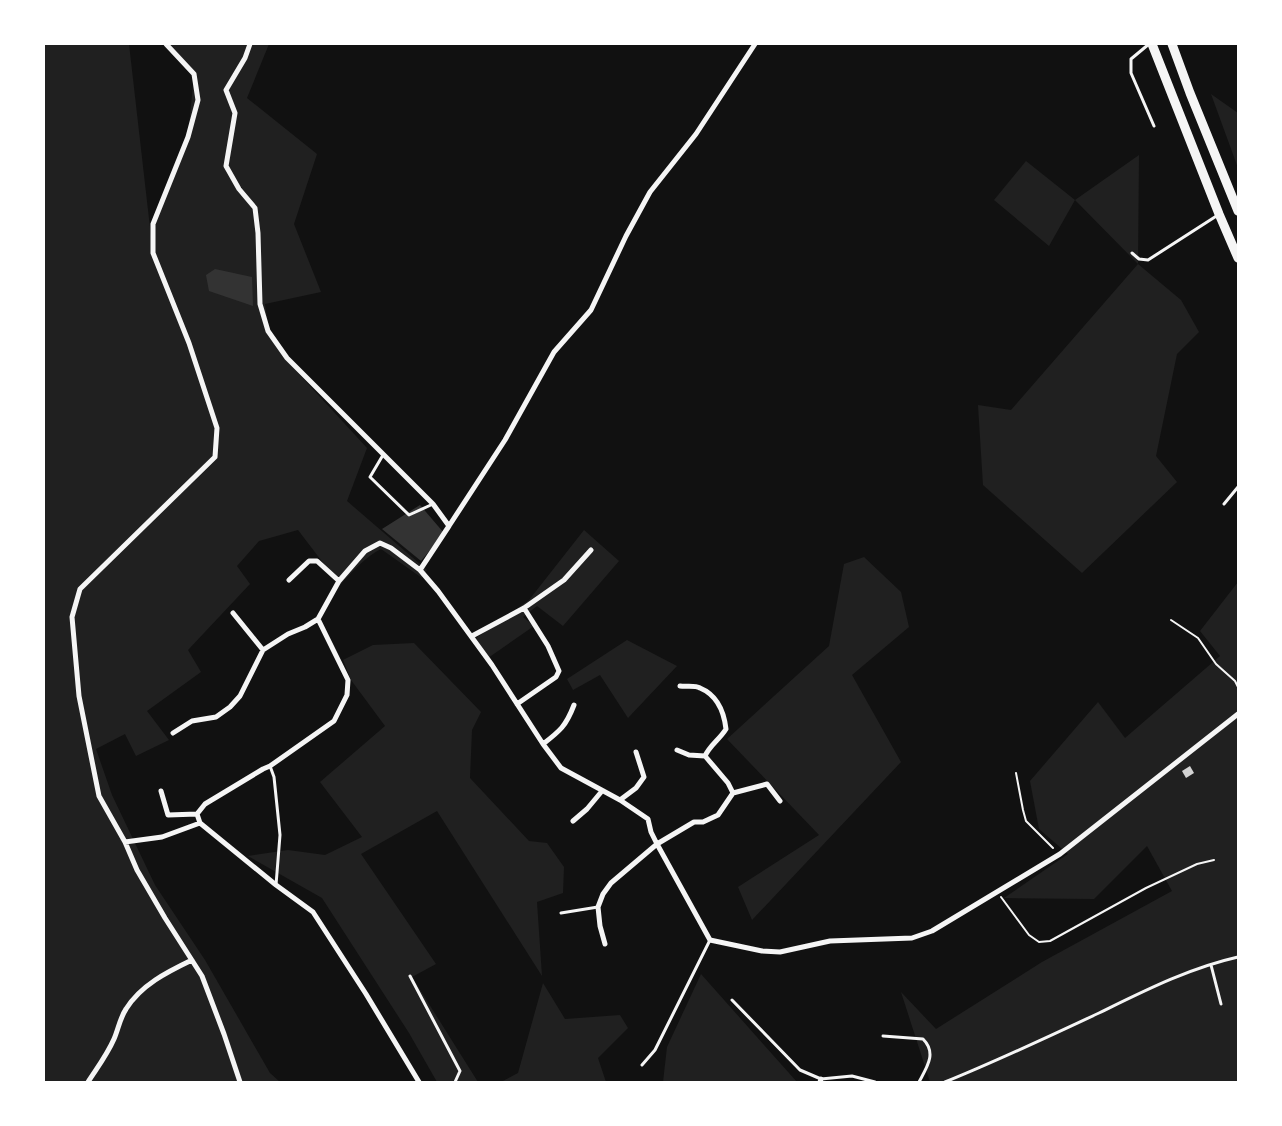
<svg xmlns="http://www.w3.org/2000/svg" width="1282" height="1126" font-family="'Roboto Serif',serif">
<rect width="100%" height="100%" fill="#111"/>
<path fill="#202020" d="M44,44h85l23,201 1,-21 35,-87 6,-63 -24,-30h99l-22,54 70,56 -23,70 27,68 -56,12 4,28 18,29 80,87 -20,53 80,69 -5,8 -41,-29c-16,8 -29,23 -41,36l-42,-55 -39,11 -22,25 13,18 -62,66 13,22 -54,39 22,29 -33,16 -11,-22 -29,15 16,46 43,90 50,75 65,113 10,9h-236z
M1211,94l27,19v55z
M1139,155l-1,109 43,36 18,32 -22,22 -21,102 21,26 -95,91 -99,-88 -5,-80 33,5 127,-146 -63,-64 -26,46 -55,-46 32,-39 49,39z
M584,530l35,31 -56,65 -26,-20 -14,11 11,9 -46,32 -12,-20 53,-38z
M864,557l37,35 8,35 -57,48 49,87 -149,158 -14,-33 81,-52 -92,-96 102,-93 15,-82z
M1238,582v500h-308l-29,-90 35,37 106,-67 130,-71 -25,-45 -53,53 -90,-1 64,-44 -29,-25 -9,-48 68,-79 27,36 95,-82 -20,-25z
M627,640l50,26 -49,52 -28,-43 -27,15 -6,-11z
M414,643l67,69 -9,18 -2,48 59,63 18,2 17,24 -1,26 -26,9 5,74 -105,-165 -76,43 75,110 -24,13 66,105h-41l-28,-49 -87,-135 -74,-42 40,-6 37,5 37,-18 -42,-55 65,-56 -34,-46 -8,-20 30,-15z
M701,974l96,108h-134l4,-35z
M543,983l22,36 55,-4 8,13 -30,30 8,24h-105l17,-9z"/>
<path fill="#333" d="M215,269l37,8 1,29 -44,-15 -3,-16z
M420,505l24,28 -23,28 -39,-32z"/>
<path fill="#d3d3d3" d="M1190,766l4,7 -8,5 -4,-7z"/>
<g fill="none" stroke-linecap="round" stroke-linejoin="round">
<path stroke="#f5f5f5" stroke-width="2" d="M1171,620l27,18 18,26 19,17 3,6
M1016,773l7,37 3,11 27,27
M1001,897l28,38 10,7 11,-1 96,-53 51,-24 17,-4"/>
<path stroke="#f5f5f5" stroke-width="3" d="M1149,44l-18,15v14l23,53
M1132,253l7,6 9,1 70,-45
M383,455l-13,22 39,38 24,-11
M1224,504l14,-17
M270,766l4,11 6,58 -4,50
M561,913l37,-6
M1211,965l10,39
M410,976l50,95 -5,11
M732,1000l68,70 21,9 31,-3 23,6
M883,1036l40,3c14,14 4,28 -4,43
M642,1065l13,-15 55,-110
M945,1082c52,-21 103,-45 154,-69 45,-22 90,-45 139,-56"/>
<path stroke="#f5f5f5" stroke-width="5" d="M166,44l28,30 4,26 -10,37 -35,87v29l36,90 28,85 -2,29 -135,132 -8,28 7,79 20,100 26,46 12,28 28,48 37,58 22,58 16,48
M250,44l-5,14 -19,32 9,23 -9,53 13,23 16,19 3,25 2,71 8,27 19,27 146,146 16,22 -29,44
M449,526l56,-86 49,-88 37,-42 35,-74 24,-44 46,-58 59,-90
M289,580l20,-19h8l22,20
M233,613l30,37
M472,636l52,-28 40,-28 27,-30
M517,704l39,-27 3,-6 -11,-25 -24,-38
M173,733l19,-12 24,-4 14,-10 10,-11 23,-46 25,-16 17,-7 13,-8 21,-38 26,-30 15,-8 11,5 29,22 18,21 54,74 51,79 18,24 59,32 28,19 3,13 6,12 53,96 52,11 18,1 50,-11 82,-3 20,-7 128,-77 178,-140
M543,744c17,-13 23,-18 31,-39
M677,750l12,5 16,1
M161,791l7,24 29,-1
M733,793l34,-9 13,17
M620,800l16,-12 8,-11 -8,-25
M573,821l14,-12 15,-18
M200,823l76,62 37,27 53,82 53,88
M125,842l37,-5 38,-14 -3,-9 8,-10 58,-35 7,-3 64,-45 13,-26 1,-15 -30,-61
M605,944l-5,-18 -2,-19 5,-13 8,-11 46,-39 37,-22h9l15,-7 15,-22 -5,-10 -23,-27c5,-11 15,-17 21,-27 -2,-17 -9,-34 -26,-41 -5,-3 -14,-1 -20,-2
M88,1082c9,-14 19,-27 26,-43 4,-9 6,-21 12,-30 15,-24 41,-37 66,-49
M820,1082l1,-3"/>
<path stroke="#f5f5f5" stroke-width="9" d="M1152,44l67,170 19,44
M1172,44l18,49 48,118"/>
</g>
<rect width="1282" height="1126" fill="none" stroke="#ffffff" stroke-width="90"/>
</svg>
